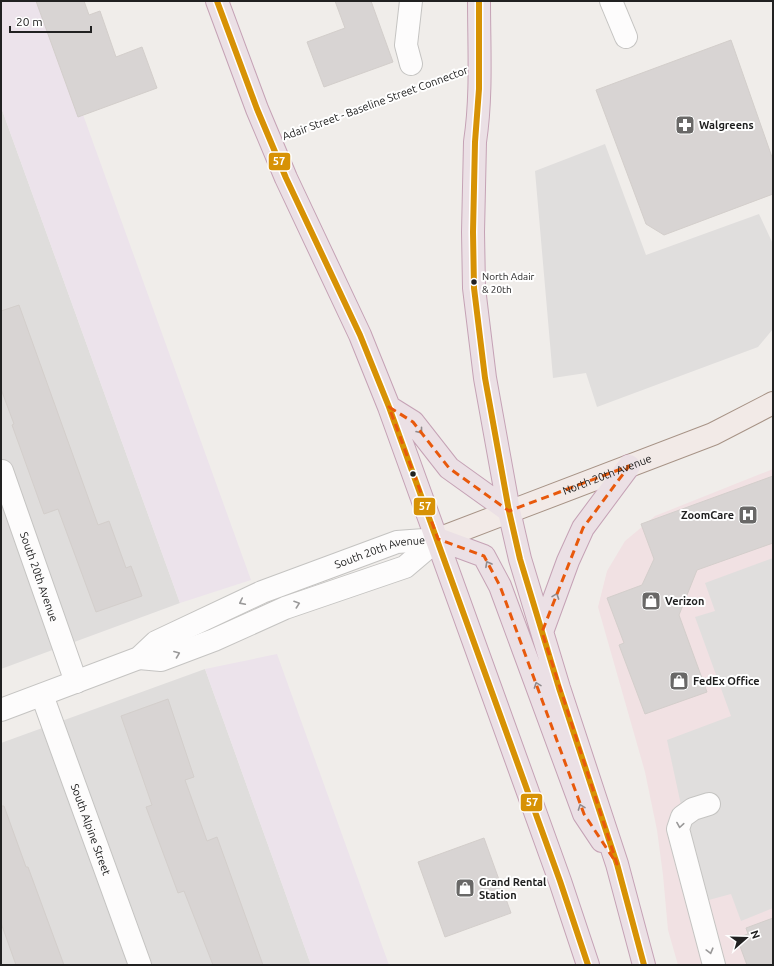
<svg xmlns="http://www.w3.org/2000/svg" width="774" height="966" font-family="Ubuntu,sans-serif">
<rect width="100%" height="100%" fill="#f0edea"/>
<path fill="#dfdddc" d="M1,107l179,496 -179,66z
M205,669l106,296h-310v-222z"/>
<path fill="#f1e1e3" d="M773,469v496h-95l-10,-35 -5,-55 -6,-45 -12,-58 -47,-165 9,-36 18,-30 30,-25z"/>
<path fill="#ece3eb" d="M1,1h41l209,579 -71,23 -179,-496z
M277,654l112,311h-78l-106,-296z"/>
<path fill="#e0dedd" d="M605,144l41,111 113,-41 14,30v85l-15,18 -161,60 -11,-34 -33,5 -18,-207z
M773,558v350l-32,13 -10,-27 -26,7 -18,-68 -20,-93 64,-24 -36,-99 20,-6 -10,-28z"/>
<path fill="#d8d4d3" stroke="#d3cecb" d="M36,1h48l5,14 11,-4 16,46 26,-10 15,41 -79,29z
M335,1h36l22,61 -69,25 -17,-45 38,-14z
M731,40l42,120v34l-109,41 -18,-11 -50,-134z
M19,305l79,220 11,-4 17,47 5,-2 11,30 -46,16 -38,-103 -14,5 -32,-89 2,-1 -13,-35v-78z
M773,476v67l-76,27 -18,45 28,77 -62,22 -26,-69 5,-2 -17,-45 35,-13 12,-26 -13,-35z
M168,699l26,78 -9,3 22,61 10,-4 46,128h-50l-29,-74 -6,2 -32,-86 6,-2 -31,-89z
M1,806h3l22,61h2l36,98h-48l-15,-42z
M484,838l27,75 -66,24 -27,-75z
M773,918v47h-26l-10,-27 11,-4 -2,-6z"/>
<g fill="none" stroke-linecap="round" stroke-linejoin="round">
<defs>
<g id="minor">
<path d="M611,1l15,36"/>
<path d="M411,64l-5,-19 5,-44"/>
<path id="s1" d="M2,471l74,211"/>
<path d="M139,658l22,2 53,-20 71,-32 120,-41 33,-28"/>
<path id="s2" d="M42,695l98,270"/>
<path id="s3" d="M1,710l138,-52 17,-16 106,-50 135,-50 41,-3"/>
<path d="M709,804l-16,5 -11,8 -4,12 36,136"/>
</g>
<g id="major">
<path id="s4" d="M438,539l275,-105 60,-31"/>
</g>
<path id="highway" d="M217,1l40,108 29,69 74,157 29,72 171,474 28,84
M479,1c0,46 3,95 -4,141l-2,90 1,56 11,90 24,133 11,48 39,129 58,176 27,101
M389,407l24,15 36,46 60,43
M438,539l46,17 16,30 84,228 18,27
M542,632l26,-71 15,-33 46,-62"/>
</defs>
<use href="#minor" stroke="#c5c4c2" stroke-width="24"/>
<use href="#major" stroke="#a79386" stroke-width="24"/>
<use href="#highway" stroke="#c5a2b5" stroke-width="24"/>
<path stroke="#ecdcdd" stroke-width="2.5" stroke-dasharray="2 2" stroke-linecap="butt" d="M428,83l27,-10
M293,133l117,-43"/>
<use href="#minor" stroke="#fdfcfc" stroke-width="22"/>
<use href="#major" stroke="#f2eae7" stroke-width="22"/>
<use href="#highway" stroke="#ebe0e5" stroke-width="22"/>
<defs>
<path id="bus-1" d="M217,1l40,108 29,69 74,157 29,72 171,474 28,84
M479,1v88l-4,53 -2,90 1,56 11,90 24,133 11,48 39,129 58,176 27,101"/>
</defs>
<use href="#bus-1" stroke="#fff" stroke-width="9"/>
<use href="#bus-1" stroke="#d79205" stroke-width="6"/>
</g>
<defs><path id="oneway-chevron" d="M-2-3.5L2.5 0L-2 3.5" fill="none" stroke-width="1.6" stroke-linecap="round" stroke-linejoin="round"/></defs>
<g stroke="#908a8d">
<use href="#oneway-chevron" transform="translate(420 431) rotate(52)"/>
<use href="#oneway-chevron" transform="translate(488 564) rotate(-119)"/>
<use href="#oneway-chevron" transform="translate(556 596) rotate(-70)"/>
<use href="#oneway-chevron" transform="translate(537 685) rotate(-110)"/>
<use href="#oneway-chevron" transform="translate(581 807) rotate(-110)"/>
</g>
<g stroke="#9a9999">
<use href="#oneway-chevron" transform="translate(242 602) rotate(154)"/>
<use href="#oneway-chevron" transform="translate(297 604) rotate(-19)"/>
<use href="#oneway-chevron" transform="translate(177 654) rotate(-21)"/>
<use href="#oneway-chevron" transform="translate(680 825) rotate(99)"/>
<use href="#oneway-chevron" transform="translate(710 951) rotate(75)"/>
</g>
<path fill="none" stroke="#e8590c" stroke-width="3" stroke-dasharray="8 5" stroke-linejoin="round" d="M389,407l24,15 36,46 60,43 120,-45 -46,62 -41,104 75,232 -33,-50 -84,-228 -16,-30 -46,-17z"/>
<defs>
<symbol id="pharmacy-square" viewBox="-11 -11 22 22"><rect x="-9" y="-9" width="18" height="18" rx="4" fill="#696867" stroke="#fff"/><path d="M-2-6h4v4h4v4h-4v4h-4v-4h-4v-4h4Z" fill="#fff"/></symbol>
<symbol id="hospital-square" viewBox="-11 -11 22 22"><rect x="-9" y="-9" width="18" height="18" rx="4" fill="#696867" stroke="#fff"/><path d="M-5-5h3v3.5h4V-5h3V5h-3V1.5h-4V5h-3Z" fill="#fff"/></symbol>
<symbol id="shop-square" viewBox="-11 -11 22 22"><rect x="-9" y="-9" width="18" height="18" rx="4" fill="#696867" stroke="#fff"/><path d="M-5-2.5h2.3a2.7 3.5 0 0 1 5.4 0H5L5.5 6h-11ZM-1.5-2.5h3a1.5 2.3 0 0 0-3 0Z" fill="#fff"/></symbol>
</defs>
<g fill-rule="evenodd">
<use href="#pharmacy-square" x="674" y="114" width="22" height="22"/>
<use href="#hospital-square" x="737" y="504" width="22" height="22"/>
<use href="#shop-square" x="640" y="590" width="22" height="22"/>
<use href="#shop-square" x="668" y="670" width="22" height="22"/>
<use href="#shop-square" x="454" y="877" width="22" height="22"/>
</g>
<g fill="#212121" stroke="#fff" stroke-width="1.5">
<circle cx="474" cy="282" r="3.5"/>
<circle cx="413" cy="474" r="3.5"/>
</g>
<g text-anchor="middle" stroke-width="4" stroke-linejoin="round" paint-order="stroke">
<g font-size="10" fill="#212121" stroke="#fff" text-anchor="start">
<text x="482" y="280">North Adair<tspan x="482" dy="13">&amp; 20th</tspan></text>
</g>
<g font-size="11" fill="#212121" stroke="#fff">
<text transform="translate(375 103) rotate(-20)" y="4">Adair Street - Baseline Street Connector</text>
<text dy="4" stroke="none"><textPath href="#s4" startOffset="181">North 20th Avenue</textPath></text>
<text dy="4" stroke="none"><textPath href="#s3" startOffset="413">South 20th Avenue</textPath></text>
<text dy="4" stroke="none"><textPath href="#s1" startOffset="112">South 20th Avenue</textPath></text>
<text dy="4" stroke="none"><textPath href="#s2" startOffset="143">South Alpine Street</textPath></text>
</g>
<g font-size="11" font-weight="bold" fill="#212121" stroke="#fff" text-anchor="start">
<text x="699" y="129">Walgreens</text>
<text x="734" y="519" text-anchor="end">ZoomCare</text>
<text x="665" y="605">Verizon</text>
<text x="693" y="685">FedEx Office</text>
<text x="479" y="886">Grand Rental<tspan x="479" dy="13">Station</tspan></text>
</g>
</g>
<g stroke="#fff" stroke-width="1.5">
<rect x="268" y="152" width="23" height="19" rx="4" fill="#d79205"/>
<rect x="413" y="497" width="23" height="19" rx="4" fill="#d79205"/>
<rect x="520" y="793" width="23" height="19" rx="4" fill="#d79205"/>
</g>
<g font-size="11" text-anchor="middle" font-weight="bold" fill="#fff">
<text x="279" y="165">57</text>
<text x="425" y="510">57</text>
<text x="532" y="806">57</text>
</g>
<rect width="774" height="966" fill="none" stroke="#212121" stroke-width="4"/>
<g transform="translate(746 938) rotate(70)" stroke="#ffffff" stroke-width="3" paint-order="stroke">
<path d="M0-3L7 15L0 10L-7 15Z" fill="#212121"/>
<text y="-6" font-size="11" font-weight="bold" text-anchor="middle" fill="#212121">N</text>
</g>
<path d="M10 26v6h81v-6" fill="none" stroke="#212121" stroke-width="2"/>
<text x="16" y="26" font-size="12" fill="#212121" stroke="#ffffff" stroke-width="3" paint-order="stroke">20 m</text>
</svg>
